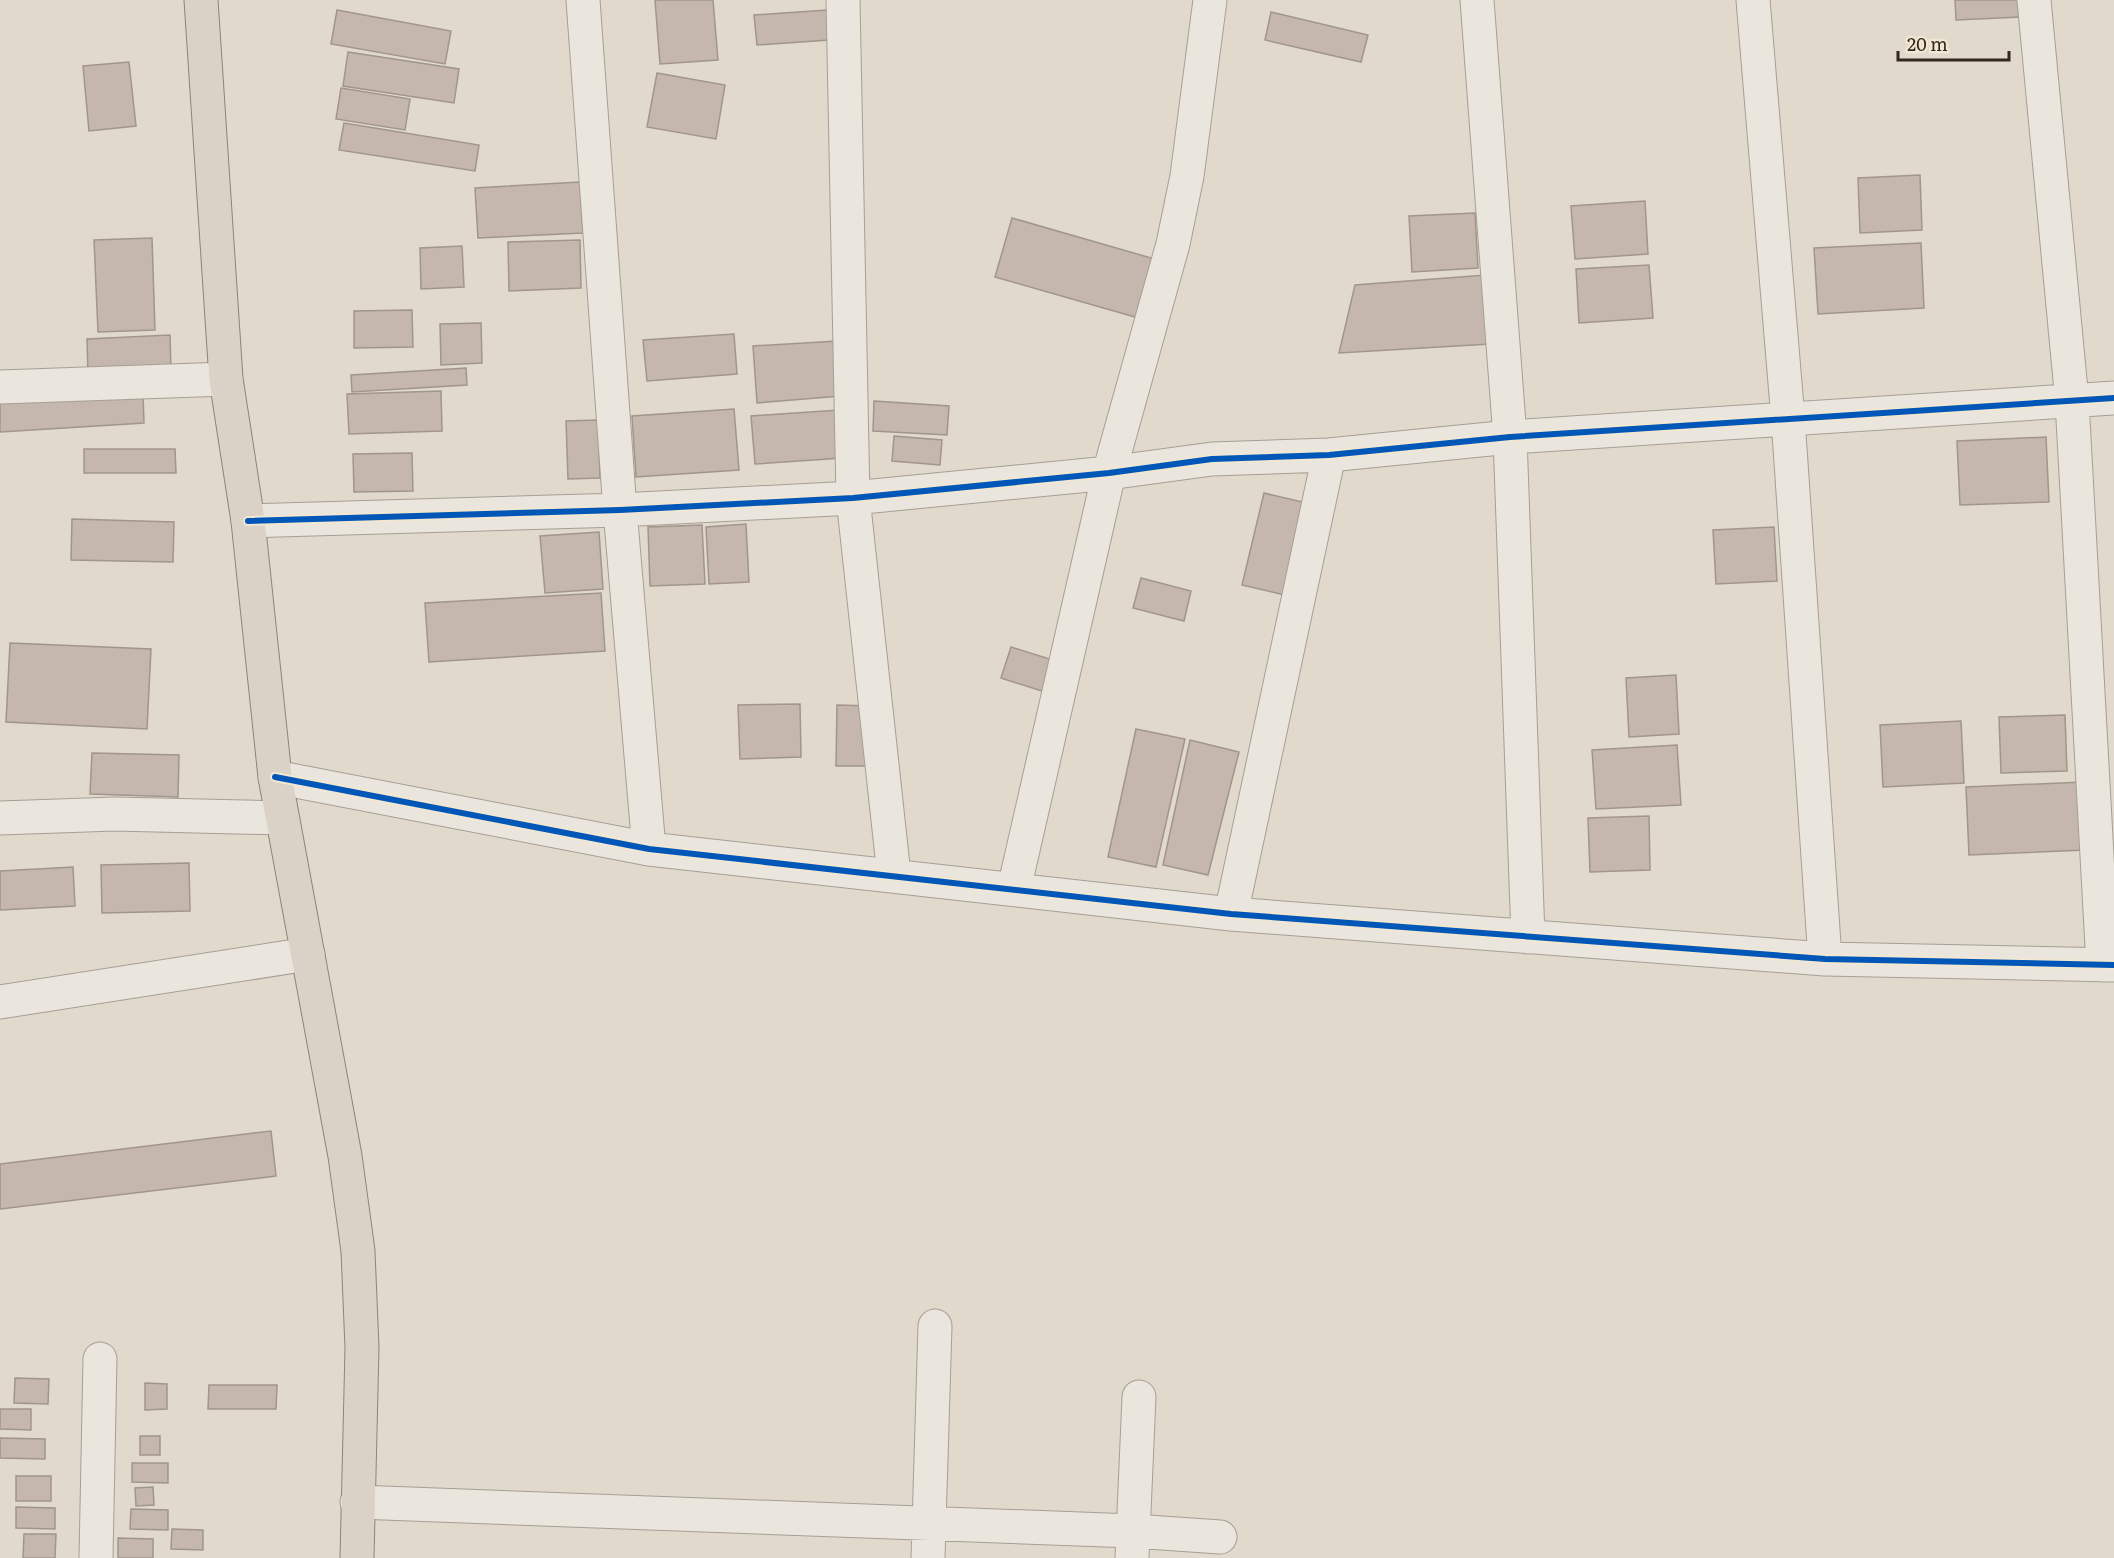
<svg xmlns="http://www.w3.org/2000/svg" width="2114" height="1558" font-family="Literata,serif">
<rect width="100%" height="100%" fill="#e1d9cc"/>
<path fill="#c5b7ad" stroke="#a1958c" stroke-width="1.5" d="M655,0h58l5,60 -58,4z
M1955,0h65l1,17 -65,3z
M337,10l114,21 -6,33 -114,-20z
M827,10l2,30 -72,5 -3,-30z
M1271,12l97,23 -7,27 -96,-22z
M348,52l111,17 -5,34 -111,-17z
M129,62l7,64 -47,5 -6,-65z
M657,73l68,12 -9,54 -69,-12z
M341,88l69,11 -5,31 -69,-11z
M344,123l135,22 -4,26 -136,-21z
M1920,175l2,55 -62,3 -2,-55z
M580,182l3,51 -105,5 -3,-50z
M1645,201l3,53 -73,5 -4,-53z
M1475,213l3,55 -66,4 -3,-56z
M1012,218l146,42 -16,59 -147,-42z
M152,238l3,92 -57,2 -4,-92z
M580,240l1,48 -72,3 -1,-49z
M1921,243l3,65 -106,6 -4,-66z
M462,246l2,41 -43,2 -1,-41z
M1649,265l4,53 -74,5 -3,-54z
M1486,275l4,69 -151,9 16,-68z
M412,310l1,37 -59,1v-37z
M481,323l1,40 -41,2 -1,-41z
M734,334l3,40 -90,7 -4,-41z
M170,335l1,36 -83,4 -1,-36z
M837,341l3,55 -83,7 -4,-57z
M466,368l1,17 -115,7 -1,-17z
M441,391l1,40 -93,3 -2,-40z
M143,394l1,29 -144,9v-29z
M874,401l75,5 -2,29 -74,-4z
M734,409l5,61 -103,7 -4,-61z
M839,410l3,48 -87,6 -4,-48z
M598,420l2,58 -32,1 -2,-58z
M894,436l48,4 -2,25 -48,-4z
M2046,437l3,65 -89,3 -3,-64z
M84,449h91l1,24h-92z
M412,453l1,38 -59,1 -1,-38z
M1264,493l43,10 -22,92 -43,-10z
M72,519l102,3 -1,40 -102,-2z
M746,524l3,58 -40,2 -3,-57z
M702,525l3,59 -55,2 -2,-59z
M1774,527l3,54 -61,3 -3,-54z
M599,532l4,57 -58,4 -5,-57z
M1141,578l50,13 -7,30 -51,-13z
M601,593l4,58 -176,11 -4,-59z
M10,643l141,6 -4,80 -141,-7z
M1011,647l48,15 -11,31 -47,-15z
M1676,675l3,59 -50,3 -3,-59z
M800,704l1,53 -61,2 -2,-54z
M837,705l34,1 -1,60h-34z
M2065,715l2,56 -66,2 -2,-56z
M1961,721l3,62 -81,4 -3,-62z
M1136,729l49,10 -29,128 -48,-10z
M1190,740l49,12 -31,123 -45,-10z
M1677,745l4,60 -85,4 -4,-59z
M92,753l87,2 -1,42 -88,-3z
M2083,782l2,68 -116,5 -3,-68z
M1649,816l1,54 -60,2 -2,-54z
M189,863l1,48 -88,2 -1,-48z
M73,867l2,39 -75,4v-39z
M271,1131l5,45 -276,33v-45z
M15,1378l34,1 -1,25 -34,-1z
M145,1383l22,1v25l-22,1z
M209,1385h68l-1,24h-68z
M0,1409h31v21l-31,-1z
M140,1436h20v19h-20z
M0,1438l45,1v20l-45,-1z
M132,1463h36v20l-36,-1z
M16,1476h35v25h-35z
M153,1487l1,18 -18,1 -1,-18z
M16,1507l39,1v21l-39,-1z
M131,1509l37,1v20l-38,-1z
M172,1529l31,1v20l-32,-1z
M24,1534h32l-1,24h-32z
M118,1538l35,1v19h-35z"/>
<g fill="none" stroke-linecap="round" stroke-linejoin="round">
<defs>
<path id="minor" d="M583,0l37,510 29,339
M843,0l10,498 41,377
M1477,0l33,437 18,500
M1753,0l35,419 37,540
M2034,0l38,401 31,564
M0,387l226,-8
M248,521l372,-11 233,-12 256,-25 103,-14 117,-4 181,-18 604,-39
M275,777l374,72 582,65 594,45 289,6
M0,818l115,-4 167,4
M1014,889l95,-416 64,-229 14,-68 23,-176
M1231,914l98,-459
M0,1002l308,-48
M357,1502l776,29 87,6
M96,1558l4,-199
M928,1558l7,-232
M1132,1558l7,-161"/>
<path id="trunk" d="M201,0l25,379 22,142 27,256 70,379 13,95 4,97 -5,210"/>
</defs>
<use href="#minor" stroke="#a69f95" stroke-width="35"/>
<use href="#trunk" stroke="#8c847c" stroke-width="35"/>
<use href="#minor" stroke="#eae5dd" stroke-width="33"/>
<use href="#trunk" stroke="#dad2c6" stroke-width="33"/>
<defs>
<path id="cycleway" d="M248,521l372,-11 233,-12 256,-25 103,-14 117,-4 181,-18 604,-39
M275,777l374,72 582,65 594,45 289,6"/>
</defs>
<use href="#cycleway" stroke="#f2e7d2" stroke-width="10"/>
<use href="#cycleway" stroke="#0057b8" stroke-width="6"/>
</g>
<path d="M1898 51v9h111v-9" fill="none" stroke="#34271e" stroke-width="3"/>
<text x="1907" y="51" font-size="18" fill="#34271e" stroke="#f2e7d2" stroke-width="4.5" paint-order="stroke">20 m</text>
</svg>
